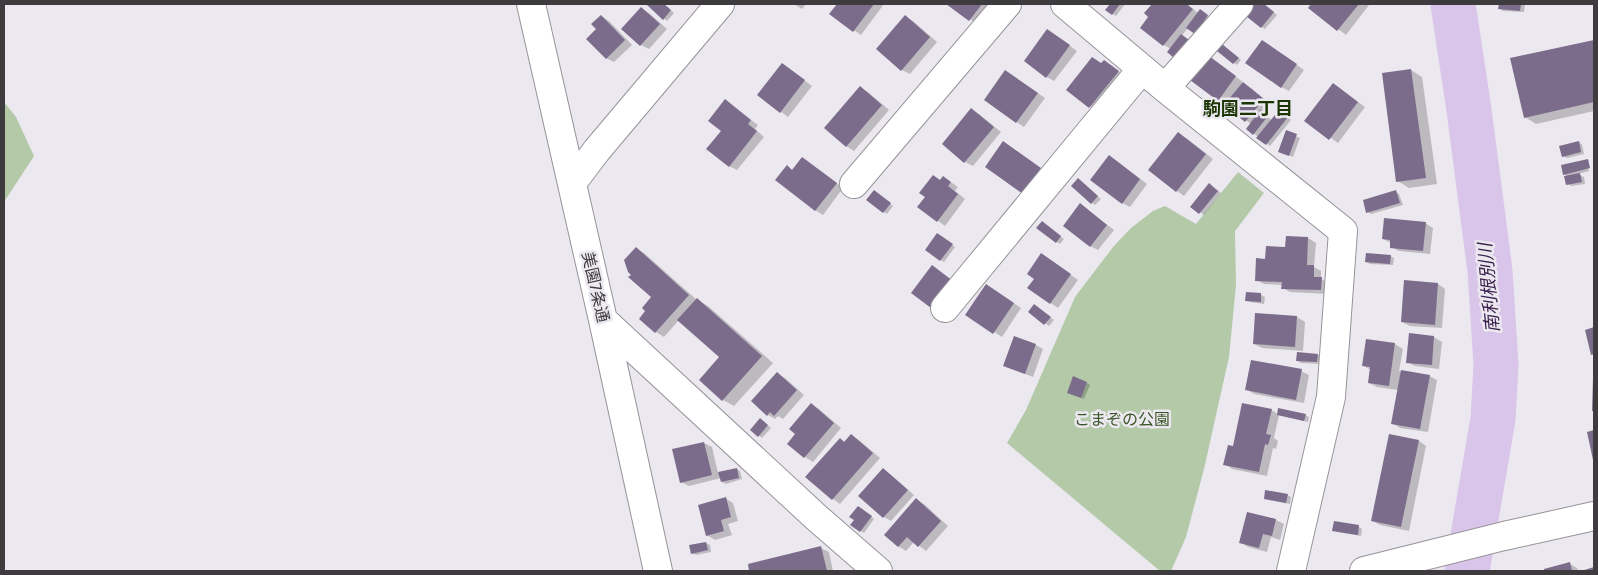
<svg xmlns="http://www.w3.org/2000/svg" width="1598" height="575" font-family="'Roboto Condensed','Noto Sans JP',sans-serif">
<rect width="100%" height="100%" fill="#ece8ef"/>
<path fill="#b4c9a8" d="M4,102l12,15 18,39 -30,46z
M1238,172l26,21 -29,38 1,54 -7,72 -25,112 -18,68 -15,34h-11l-153,-128 19,-33 49,-113 38,-50 18,-19 22,-17 12,-5 31,18z"/>
<path fill="#0003" d="M647,4h17l10,9 -7,8z
M794,4h12l-4,5z
M838,4h46l-23,31 -30,-21z
M949,4h44l-16,20z
M1111,4h14l-9,12 -9,-6z
M1153,4h34l11,9h6l7,5 -12,17 -11,-7 -17,21 -7,-4 -14,-29 -4,-3z
M1251,4h13l13,11 -12,14 -3,-2z
M1313,4h54l2,1 -23,30 -36,-27z
M1500,4h25l-1,8 -21,-1 -3,-2z
M641,8l8,5 18,16 -18,20 -8,-4z
M601,16l8,5 23,24 -18,17 -8,-4 -8,-29z
M906,17l7,4 24,21 -27,32 -8,-4 -24,-21z
M1055,35l22,16 -23,30 -7,-4z
M1594,41v70l-58,13 -11,-7 -13,-58z
M1270,46l34,24 -15,21 -8,-4z
M1226,48l15,12 -4,5 -19,-14z
M1209,57l34,25 -1,1 9,5 20,17 -8,9 9,6 10,-7 9,7 -21,26 -22,-17 3,-5 -33,-24z
M1104,61l21,15 -27,36 -30,-22z
M782,64l30,22 -24,31 -29,-22z
M1411,70l11,7 15,107 -28,4 -11,-7z
M1013,76l32,22 -21,29 -39,-27z
M1334,84l31,23 -27,36 -32,-23z
M860,88l8,4 21,18 -35,41 -8,-5z
M725,101l33,24 -3,4 9,8 -27,33 -8,-4 -7,-36z
M972,110l7,4 22,18 -28,34 -8,-4z
M1287,132l13,6 -7,19 -10,-4z
M1186,138l27,21 -29,37 -35,-26z
M1579,142l3,3 2,9 -17,4 -4,-2z
M803,158l40,30 -20,27 -8,-5 -28,-43 6,3z
M1588,160l1,1h-2l2,10 -11,3 6,3 1,7 -14,2 -3,-2 1,-7 -5,-3z
M1117,161l30,23 -17,23 -8,-4z
M943,177l15,10 -3,4 10,8 -20,27 -26,-19z
M1081,182l20,17 -6,6 -23,-19z
M1213,187l8,6 -17,22 -13,-9z
M1396,192l3,2 4,11 -32,9 -3,-2z
M878,194l15,12 -6,8 -3,-2z
M1081,205l33,25 -16,20 -8,-4z
M1425,223l8,5 -3,26 -31,-3 -8,-4v-4l-8,-4z
M1046,225l18,14 -4,5 -22,-16z
M941,236l14,11 -11,15 -3,-2z
M1308,238l8,5 -2,24 7,4v8l8,4v11l-39,-2 -7,-4v-3l-19,-1 -7,-4 10,-20 19,-12z
M636,249l8,4 53,47 11,6 65,57 -39,43 -11,-6 -2,-43 -42,-37 -15,17 -8,-5 -16,-14 7,-7 6,-14 -21,-23z
M1390,256l4,2 -1,7 -23,-1 -4,-2z
M1049,259l29,21 -20,28 -29,-20z
M1438,284l7,5 -3,39 -32,-2 -8,-4z
M994,290l27,18 -19,29 -35,-22z
M1247,293l14,2 4,2 -1,7 -14,-2 -3,-2z
M1038,308l16,12 -5,6 -19,-14z
M1297,317l8,5 -2,29 -41,-3 -8,-4z
M1410,335l24,2 8,5 -3,27 -24,-3 -8,-4z
M1367,341l28,3 8,5 -4,22 30,5 8,4 -9,52 -28,-4 -7,-5 5,-33 -21,-3 -8,-4 2,-13 -7,-4z
M1036,345l7,4 -10,28 -21,-8 -8,-4z
M1318,355l3,2v7l-20,-1 -4,-3z
M1301,371l8,4 -5,28 -50,-9 -8,-5z
M777,374l8,4 19,17 -21,24 -5,-3 -3,3 -7,-4z
M1087,383l3,2 -6,14 -12,-5z
M812,405l7,4 22,19 -28,34 -8,-5 -16,-13 8,-10z
M1271,410l7,4 27,1 4,2 -1,5 -29,-7 -5,23 4,3 -2,8 -3,-1 -6,28 -35,-7 -7,-5 9,-16z
M764,422l7,6 -9,10 -10,-8z
M851,435l8,5 21,18 -40,46 -7,-5 -26,-22 33,-38 5,3z
M1419,441l7,5 -17,85 -29,-6 -7,-4z
M704,443l8,4 6,26 19,-4 3,2 2,8 -16,5 -4,-2 -1,-4 -32,8 -8,-4z
M883,470l7,4 24,21 -23,26 -7,-4z
M1287,495l4,2 -1,7 -21,-4 -4,-2z
M725,498l8,5 5,18 -10,3 4,11 -17,5 -8,-5z
M916,500l8,4 24,22 -22,25 -12,-9 -8,9 -8,-5z
M862,509l12,10 -10,14 -3,-2z
M1248,513l28,7 8,4 -4,16 -9,-3 -4,15 -19,-5 -8,-5z
M1359,527l3,2 -1,7 -24,-4 -3,-2z
M706,543l4,2 1,7 -15,3 -4,-2z
M821,548l8,4 4,19h-82l-2,-6z
M1570,564l7,4 1,3h-33v-1z"/>
<g fill="none" stroke-linecap="round" stroke-linejoin="round">
<path stroke="#d8c5e9" stroke-width="45" d="M1453,4l16,106 21,161 6,94 -3,54 -26,152"/>
</g>
<path fill="#7c6c8b" d="M646,4h18l7,6 -8,10z
M837,4h37l-21,28 -24,-18z
M946,4h36l-13,17z
M1110,4h10l-8,11 -7,-5z
M1152,4h34l7,5 -30,37 -23,-18 8,-11 -4,-4z
M1250,4h14l10,8 -13,16 -19,-15z
M1311,4h48l-22,27 -29,-23z
M1499,4h22l-1,7 -22,-2z
M641,7l19,17 -20,22 -19,-17z
M1200,9l8,6 -13,19 -9,-6z
M601,15l24,25 -19,19 -20,-20 10,-10 -5,-5z
M905,15l25,22 -29,34 -25,-22z
M1047,29l23,16 -24,33 -22,-17z
M1181,34l8,6 -15,18 -7,-6z
M1262,40l35,24 -16,24 -36,-25z
M1594,40v62l-70,16 -14,-60z
M1222,44l17,14 -6,6 -16,-13z
M1209,56l27,20 -18,25 -28,-21z
M1092,57l9,6 3,-3 15,11 -30,37 -23,-18z
M782,63l23,17 -25,33 -23,-18z
M1411,69l15,109 -30,4 -14,-109z
M1005,70l33,23 -22,30 -32,-23z
M1243,82l21,17 -19,23 -21,-17z
M1333,83l25,19 -29,38 -25,-19z
M860,86l22,19 -36,42 -22,-19z
M725,99l26,21 -3,4 9,7 -28,36 -23,-18 15,-18 -13,-10z
M971,108l23,19 -30,36 -22,-19z
M1260,110l8,6 -15,19 -7,-6z
M1279,110l9,7 -22,28 -10,-7z
M1286,130l11,4 -8,22 -11,-4z
M1178,132l28,22 -30,38 -28,-22z
M1003,141l38,27 -18,26 -38,-27z
M1579,141l2,11 -19,5 -3,-11z
M1109,155l31,24 -18,25 -32,-24z
M802,157l35,26 -22,28 -40,-31 12,-15 5,5z
M1588,159l2,9 -27,7 -2,-10z
M1580,173l2,9 -16,3 -2,-9z
M933,175l7,5 3,-4 8,6 -3,4 10,8 -21,28 -20,-15 8,-10 -6,-4z
M1078,178l20,18 -7,8 -20,-18z
M1209,183l9,8 -19,23 -9,-7z
M874,190l17,13 -8,10 -17,-13z
M1396,190l4,13 -34,10 -3,-13z
M1080,203l27,22 -17,22 -27,-21z
M1384,218l42,4 -3,29 -33,-3v-8l-8,-1z
M1042,221l19,15 -5,7 -20,-15z
M937,233l16,11 -13,17 -15,-11z
M1286,236l22,1 -1,28h7v12h8l-1,13 -40,-1 1,-7 -27,-1 1,-23 9,1 1,-13 19,1z
M636,247l53,48 -34,38 -16,-14 6,-8 -3,-3 9,-11 -23,-20 3,-2 -3,-3 -4,-12z
M1041,253l30,21 -21,30 -23,-16 7,-9 -7,-5z
M1366,253l25,2 -1,9 -25,-2z
M932,265l21,16 -22,27 -20,-15z
M1404,280l34,3 -3,42 -34,-3z
M986,284l28,19 -21,31 -28,-19z
M1246,292l15,1v9l-16,-1z
M697,298l65,58 -40,45 -23,-21 20,-23 -42,-37z
M1034,304l17,13 -7,8 -16,-13z
M1255,313l42,3 -2,31 -42,-3z
M1594,327v27l-3,1 -6,-25z
M1409,333l25,3 -2,29 -26,-2z
M1014,336l22,8 -11,30 -22,-8z
M1366,339l29,4 -6,43 -21,-3 2,-16 -8,-1z
M1297,352l21,2 -1,8 -21,-1z
M1251,360l51,9 -6,31 -51,-10z
M1401,370l29,5 -10,54 -29,-5z
M777,372l20,18 -23,26 -4,-4 -3,4 -16,-15z
M1073,376l14,6 -6,16 -14,-5z
M1593,379h1v32h-2z
M811,403l23,20 -30,35 -17,-14 8,-10 -6,-5z
M1242,403l30,6 -6,25 5,1 -3,10 -3,-1 -6,28 -36,-7 5,-20 5,1z
M1278,408l28,6 -2,7 -27,-6z
M760,418l8,7 -10,12 -8,-7z
M1594,430v30h-1l-6,-28z
M851,434l22,19 -41,47 -27,-23 35,-39 4,4z
M1389,434l30,6 -18,87 -30,-6z
M704,442l8,33 -32,8 -8,-34z
M737,468l2,10 -18,4 -3,-10z
M883,468l25,22 -25,28 -25,-22z
M1265,490l23,4 -2,9 -22,-4z
M726,497l5,20 -10,3 3,11 -18,5 -8,-31z
M916,498l25,23 -23,26 -11,-10 -9,10 -14,-12z
M858,506l14,10 -12,16 -10,-7 4,-5 -5,-3z
M1247,512l29,7 -4,17 -9,-2 -4,14 -20,-5z
M1334,521l25,4 -1,10 -26,-4z
M706,542l2,8 -17,4 -2,-9z
M821,546l6,25h-78l-1,-7z
M1570,562l2,9h-28v-2z
M1594,567v4h-13z"/>
<g fill="none" stroke-linecap="round" stroke-linejoin="round">
<defs>
<path id="minor" d="M531,4l72,316 55,251
M1065,4l100,84 178,143 -12,166 -40,174
M1165,88l74,-84
M572,183l25,-33 123,-146
M854,184l153,-180
M945,308l197,-239
M603,320l214,198 61,53
M1364,571l140,-35 90,-20"/>
</defs>
<use href="#minor" stroke="#969399" stroke-width="30"/>
<use href="#minor" stroke="#fff" stroke-width="28"/>
</g>
<g text-anchor="middle" stroke-width="5" stroke-linejoin="round" paint-order="stroke">
<g font-size="16" fill="#3d3b3e" stroke="#ece8ef">
<text transform="translate(596 287) rotate(77)" y="6">美園7条通</text>
</g>
<g font-size="16" fill="#3a5626" stroke="#ece8ef">
<text x="1122" y="425">こまぞの公園</text>
</g>
<g font-size="18" font-weight="bold" fill="#1b3504" stroke="#ece8ef">
<text x="1248" y="115">駒園二丁目</text>
</g>
<g font-size="18" font-style="italic" fill="#3c224f" stroke="#ece8ef">
<text transform="translate(1489 288) rotate(-95)" y="6">南利根別川</text>
</g>
</g>
<rect width="1598" height="575" fill="none" stroke="#3d3b3e" stroke-width="10"/>
</svg>
